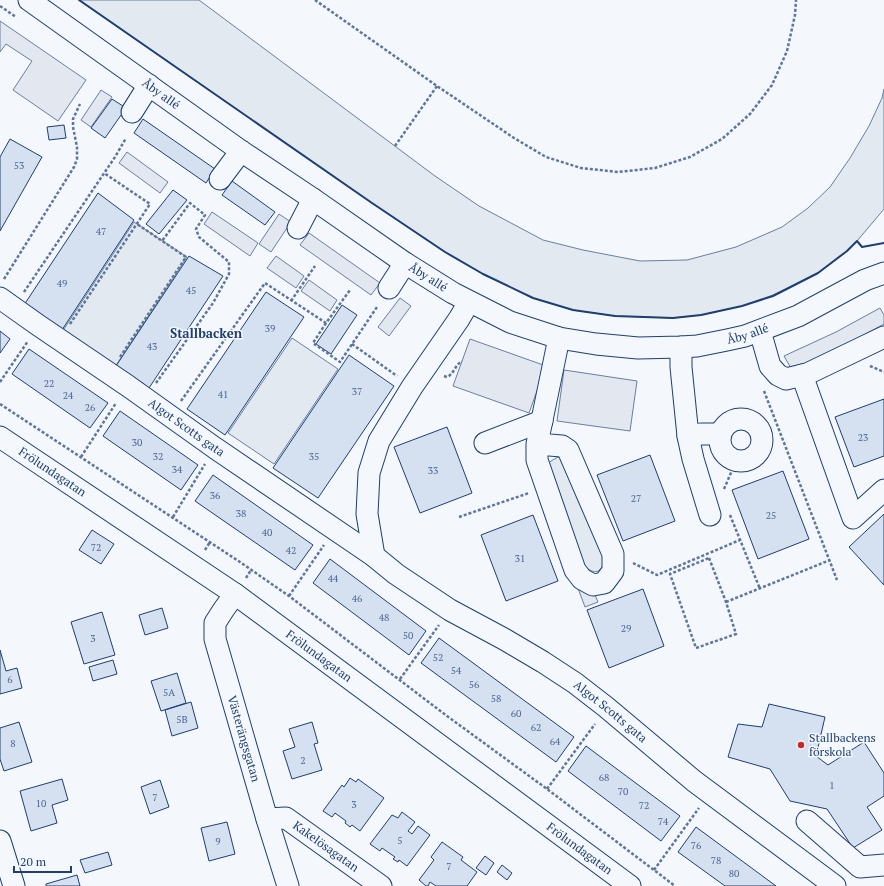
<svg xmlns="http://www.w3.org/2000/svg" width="884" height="886" font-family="'PT Serif',serif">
<rect width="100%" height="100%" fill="#f4f7fb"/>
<path fill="#e3e9f0" stroke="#687fa3" d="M79,0h120l236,176 44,30 64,34 40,10 57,11 47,-1 49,-13 46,-20 26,-19 22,-21 20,-29 19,-32 13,-28 2,-9v120l-27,32 -10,10 -29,22 -45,22 -31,11 -41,9 -28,3 -58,-2 -42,-6 -40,-12 -50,-24 -38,-22 -73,-49z
M134,222l53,35 -72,110 -53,-35z
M292,338l46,31 -64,95 -46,-31z
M558,457l5,2 42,96c0,3 -1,7 -2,10 -5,12 -15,5 -21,-1l-34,-100 3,-3z"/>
<path fill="#e3e8f0" stroke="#687fa3" d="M0,21l86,59 -28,41 -45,-31 19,-29 -26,-17 -6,8z
M101,90l11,7 -21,30 -10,-7z
M127,152l41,30 -8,11 -41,-30z
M212,212l46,31 -8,13 -46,-32z
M279,214l12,8 -20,30 -12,-8z
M309,233l71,50 -9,12 -71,-50z
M276,256l28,20 -8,12 -29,-20z
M309,280l28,20 -7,11 -29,-20z
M400,298l11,8 -22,30 -11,-9z
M880,308l4,7v9l-41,22 -51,24 -8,-14 52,-24z
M470,339l76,27 -17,47 -76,-27z
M564,370l73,11 -7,50 -73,-10z
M573,575l19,13 6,14 -13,5z"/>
<path fill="#d5e0f0" stroke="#1d3f73" d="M112,99l14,9 -21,30 -14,-10z
M143,119l72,50 -9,14 -72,-50z
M64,125l2,13 -17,2 -2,-13z
M10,139l32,18 -42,74v-74z
M232,181l43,31 -10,13 -43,-30z
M173,190l14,10 -28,34 -13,-10z
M98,193l36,27 -74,113 -38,-25z
M189,256l34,20 -76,115 -33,-22z
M266,292l38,25 -79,118 -38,-26z
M342,305l15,10 -26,39 -15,-10z
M0,331l10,8 -10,14z
M29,349l79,54 -18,25 -78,-54z
M349,355l45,31 -76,112 -45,-30z
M884,399v57l-30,11 -19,-50z
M120,411l78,54 -17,25 -78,-54z
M447,427l25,66 -52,20 -26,-66z
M650,455l25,66 -52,20 -26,-66z
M783,471l26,68 -51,20 -26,-69z
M213,475l100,70 -18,25 -100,-69z
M884,514v71l-35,-38z
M533,515l25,66 -52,20 -25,-66z
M92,530l22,14 -13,20 -22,-14z
M330,559l96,72 -17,24 -96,-72z
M643,589l21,57 -55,22 -22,-58z
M162,608l6,20 -23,7 -6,-20z
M102,612l13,43 -31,9 -13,-42z
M439,638l135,99 -18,25 -135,-99z
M0,650l6,21 11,-3 5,20 -22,6z
M113,660l4,14 -24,7 -4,-14z
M177,673l9,30 -25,8 -10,-30z
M191,702l7,26 -26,8 -7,-26z
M769,704l56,13 -9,39 12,9 36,-23 20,31v23l-17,11 15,23 -29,18 -26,-39 -37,-8 -20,-32 -42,-12 10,-33 24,3z
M19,722l13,40 -28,9 -4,-12v-31z
M312,722l6,21 -4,1 8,26 -30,9 -9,-28 12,-4 -6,-18z
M586,746l94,70 -19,25 -93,-70z
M350,778l6,4 2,-3 26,19 -24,33 -8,-6 -2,2 -5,-4 1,-2 -11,-8 -3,4 -9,-6 19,-26 2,2z
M62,779l6,21 -16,5 5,18 -26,8 -11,-40z
M160,780l9,27 -19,7 -9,-27z
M402,812l13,10 -7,9 4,3 6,-8 12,9 -23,31 -8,-6 -1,2 -5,-3 2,-2 -13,-9 -2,3 -10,-7 22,-29 6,3z
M227,822l8,32 -26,7 -8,-33z
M696,827l80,59h-51l-47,-34z
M442,842l21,15 -2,3 16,12 -10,14h-31l-6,-4 -2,4h-2l-7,-6 15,-20 -3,-3z
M108,852l4,13 -27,8 -5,-13z
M485,856l9,7 -8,12 -10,-7z
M502,865l10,8 -5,7 -10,-8z
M77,875l3,11h-34v-2z"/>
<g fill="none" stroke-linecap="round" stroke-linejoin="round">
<defs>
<g id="minor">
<path id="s1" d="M29,0l212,151 72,48 92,64 48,30 57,29 49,16 37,6 42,4 43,-1 16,-1 30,-6 18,-4 53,-20 67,-36 19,-7"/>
<path d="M132,112l17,-27"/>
<path d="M220,179l21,-28"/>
<path d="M298,228l15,-29"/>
<path d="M389,288l16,-25"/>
<path id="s2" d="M0,298l38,27 90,61 87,62 159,108 22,18 54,36 54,29 39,23 32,21 31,24 88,74 141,105"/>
<path d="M760,331l10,35 8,9 8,4 21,-5 77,-37"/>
<path d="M681,347v20l7,69 13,-2h19"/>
<path d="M802,375l51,143 31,-28"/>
<circle cx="741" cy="440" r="21"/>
<path d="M688,436l5,23 17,56"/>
<path id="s3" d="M0,437l235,157 395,292"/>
<path d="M485,443l57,-22"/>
<path d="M537,444l25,2 6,4 45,104v17l-9,12 -11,2 -11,-6 -7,-9 -38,-110v-16l22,-106"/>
<path d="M374,556l-7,-42 2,-41 10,-32 33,-54 47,-68 10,-17"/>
<path id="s4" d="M235,594l-11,15 -9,14v16l52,180 21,67"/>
<path id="s5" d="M267,819l19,-1 95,68"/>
<path d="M807,821l53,46 24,-2"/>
<path d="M0,841l14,45"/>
</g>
</defs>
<use href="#minor" stroke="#1d3f73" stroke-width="23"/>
<path stroke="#5e769c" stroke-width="2.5" stroke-dasharray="3 2" stroke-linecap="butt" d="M315,0l122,86 77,52 32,19 35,11 37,4 37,-4 35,-11 32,-18 28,-25 22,-29 15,-34 8,-36 1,-15
M0,6l16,11
M395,146l42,-60
M4,279l70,-112 3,-8v-12l-4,-20v-8l7,-15
M24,292l91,-135 11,-19
M291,301l24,-35
M326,323l-13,20 27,19 37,-55
M70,324l80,-120 -46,-31
M352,344l45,32
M120,357l66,-100 -49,-33
M870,366l14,6
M444,376l3,1c7,-3 8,-12 15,-16
M0,382l28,-41
M156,383l57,-80 16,-29v-12l-30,-25 -3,-8 9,-14 -15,-12 -28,38
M764,391l73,189
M181,401l84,-118 61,40 24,-33
M0,404l240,158 49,34 158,120 100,73 128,97
M81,457l35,-54
M724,489l12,-28
M730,515l30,74
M173,517l32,-53
M459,517l70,-24
M205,550l5,-8
M709,558l17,44 10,32 -40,14 -26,-74z
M633,563l24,12 83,-35
M246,578l5,-8
M289,596l35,-51
M726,602l104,-42
M400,679l39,-54
M547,789l48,-65
M654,870l45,-62"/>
<use href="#minor" stroke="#f4f7fb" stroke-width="21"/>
<path stroke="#1d3f73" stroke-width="2" d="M79,0l293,203 73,49 38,22 50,24 40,12 42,6 58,2 28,-3 41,-9 31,-10 45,-23 29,-22 10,-10 5,6 22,-4"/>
</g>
<circle fill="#c62828" stroke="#f4f7fb" stroke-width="1.5" cx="801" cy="745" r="4"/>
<g text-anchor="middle" stroke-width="3" stroke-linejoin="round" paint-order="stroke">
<g font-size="10" fill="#4b6792">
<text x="19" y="169">53</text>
<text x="101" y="235">47</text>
<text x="62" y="287">49</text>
<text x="191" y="294">45</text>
<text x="270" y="332">39</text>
<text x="152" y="350">43</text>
<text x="49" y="387">22</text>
<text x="357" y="395">37</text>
<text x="223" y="398">41</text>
<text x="68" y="399">24</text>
<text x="90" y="411">26</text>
<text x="863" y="441">23</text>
<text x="137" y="446">30</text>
<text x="158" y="460">32</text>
<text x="314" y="460">35</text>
<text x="177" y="473">34</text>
<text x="433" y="474">33</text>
<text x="215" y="499">36</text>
<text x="636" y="502">27</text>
<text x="241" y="517">38</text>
<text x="771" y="519">25</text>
<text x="267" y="536">40</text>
<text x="96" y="551">72</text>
<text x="291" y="554">42</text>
<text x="520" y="562">31</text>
<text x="333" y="582">44</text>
<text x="357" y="602">46</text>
<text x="384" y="621">48</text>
<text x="626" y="632">29</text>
<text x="408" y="639">50</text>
<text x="93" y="642">3</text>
<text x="438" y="661">52</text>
<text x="456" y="674">54</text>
<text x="10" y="683">6</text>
<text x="474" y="688">56</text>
<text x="169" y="696">5A</text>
<text x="496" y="702">58</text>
<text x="516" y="717">60</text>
<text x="182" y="723">5B</text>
<text x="536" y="731">62</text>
<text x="555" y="745">64</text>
<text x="13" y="747">8</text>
<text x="303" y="764">2</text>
<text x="604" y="781">68</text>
<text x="832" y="789">1</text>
<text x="623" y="795">70</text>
<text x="155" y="801">7</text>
<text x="41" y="807">10</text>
<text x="354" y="808">3</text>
<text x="644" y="809">72</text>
<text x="663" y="825">74</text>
<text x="400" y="844">5</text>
<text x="218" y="845">9</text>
<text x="696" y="849">76</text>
<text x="716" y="864">78</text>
<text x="449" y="870">7</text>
<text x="734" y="877">80</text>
</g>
<g font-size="12" fill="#1d3f73" stroke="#f4f7fb">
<text dy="4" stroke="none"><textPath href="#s1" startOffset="162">Åby allé</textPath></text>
<text dy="4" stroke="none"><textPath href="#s1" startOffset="486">Åby allé</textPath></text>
<text dy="4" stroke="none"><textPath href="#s1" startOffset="822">Åby allé</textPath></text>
<text dy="4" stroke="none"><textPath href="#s2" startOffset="227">Algot Scotts gata</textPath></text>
<text dy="4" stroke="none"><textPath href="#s3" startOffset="63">Frölundagatan</textPath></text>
<text dy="4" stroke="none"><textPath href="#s3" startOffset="387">Frölundagatan</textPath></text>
<text dy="4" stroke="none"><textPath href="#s2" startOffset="738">Algot Scotts gata</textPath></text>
<text dy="4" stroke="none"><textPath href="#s4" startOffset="155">Västerängsgatan</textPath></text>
<text dy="4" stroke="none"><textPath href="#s5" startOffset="68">Kakelösagatan</textPath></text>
<text dy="4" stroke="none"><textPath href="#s3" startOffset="711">Frölundagatan</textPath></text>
</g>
<g font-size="12" fill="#1d3f73" stroke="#f4f7fb" text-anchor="start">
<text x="809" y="742">Stallbackens<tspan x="809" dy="14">förskola</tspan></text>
</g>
<g font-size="13" font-weight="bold" fill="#1d3f73" stroke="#f4f7fb">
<text x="206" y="338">Stallbacken</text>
</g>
</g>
<path d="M14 866v6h57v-6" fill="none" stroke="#1d3f73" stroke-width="2"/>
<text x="20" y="866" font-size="12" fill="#1d3f73" stroke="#f4f7fb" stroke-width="3" paint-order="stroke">20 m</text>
</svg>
